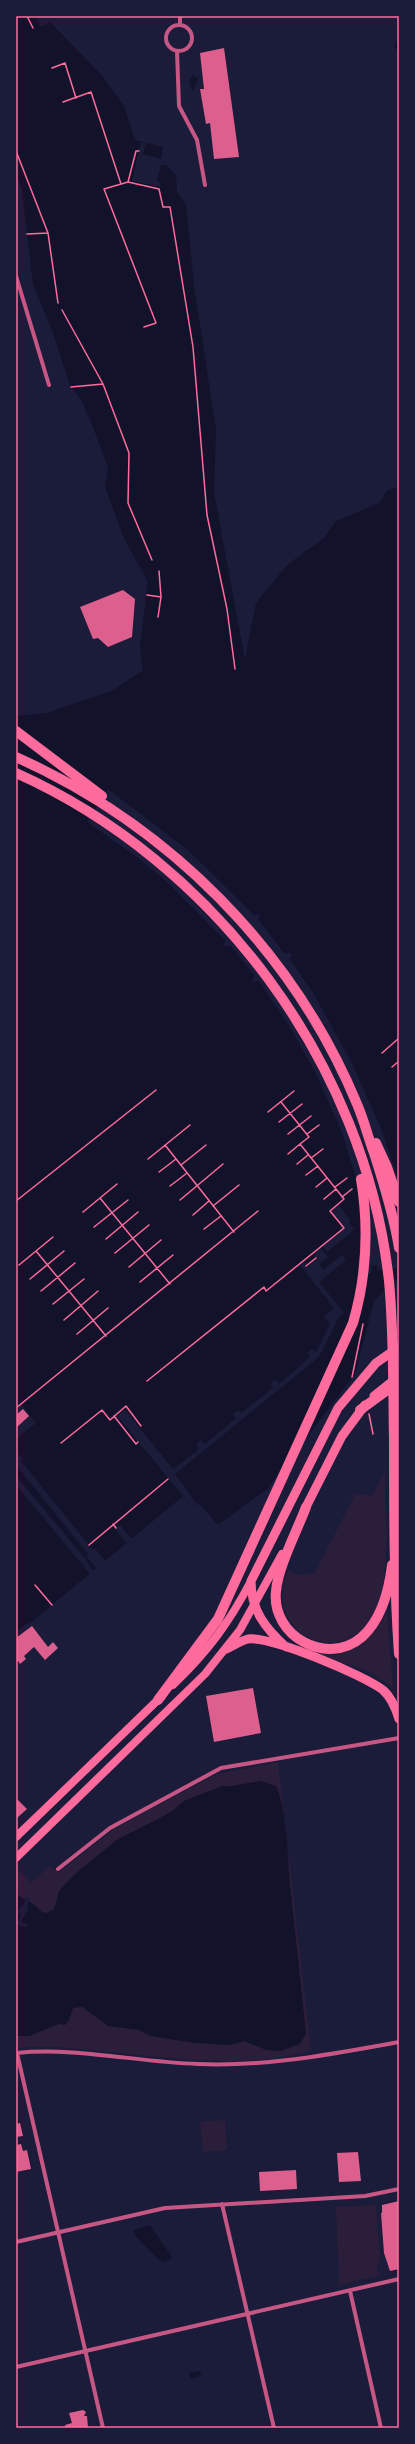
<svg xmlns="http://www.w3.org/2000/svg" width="415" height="2444" font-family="Helvetica,sans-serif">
<rect width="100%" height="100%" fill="#1b1b3a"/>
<path fill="#2a1e3b" d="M385,1473c0,40 7,100 -9,137 -28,63 -117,26 -88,-40l11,5 16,-2 40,-79 18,2 8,-18z
M387,1611l6,77 -21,-15 -54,-19c34,-1 53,-14 69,-43z
M278,1762l33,288c-59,22 -159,5 -222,0 -24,-2 -49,-6 -73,-1v-180l15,13 19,-16 8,7 57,-45 102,-54z
M225,2120l2,30 -24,2 -3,-30z
M376,2205l4,51 -3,13 3,6 -41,10 -3,-78z"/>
<path fill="#12122b" d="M16,16h19l6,11 9,-5 54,56 20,28 11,34 28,7 -2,12 15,16 1,17 9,12 8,82 22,144 -2,63 31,167 11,-57 31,-38 37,-27 12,-17 43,-18 8,-12 12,-5v790l-25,25 -19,73 -88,115 -49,36 -19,-22 -6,5 -10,-12 -154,128 -2,-1 -11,9v-916l31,-3 67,-23 29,-20 -3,-26 8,-62 -24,-44 -19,-51 3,-19 -16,-44 -11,-24 -11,-15 -18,-55 -19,-45 -11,-95 -6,-17z
M193,75l5,4 -5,12 -2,-2 -2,-10z
M261,1781l15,5c10,22 12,65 13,89l17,159 -6,10 -20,7 -14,-1 -22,-9 -13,4 -36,-2 -45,-7 -11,-6 -31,-4 -26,-19 -9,1 -4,12 -4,5 -6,-1 -30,12h-13v-142l19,11 7,7 4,1 8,-4 5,-17 5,-7 14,-14 39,-31 54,-28 13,-11 38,-15h10z
M150,2225l22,32 -1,2 -7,3 -5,-2 -25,-26 -1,-4z
M200,2371l1,5 -11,3 -1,-6z"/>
<path fill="#1b1b3a" d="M141,142l5,1 -3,11 18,5 5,6h-5l-4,16 4,2 -1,4 -28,-6z
M108,789l80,61 67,66 2,-2 3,3 -2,2 27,35 5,-2 2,3 -3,3 23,33 38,68 32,72 17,51v86l-21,2 -1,-5 -5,1 -1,8 -13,-2 3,-52 -3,-35 -16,-52 -27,-61 -26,-46 -31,-46 -4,3 -2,-3 3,-4 -25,-31 -3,2 -4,-2 3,-4 -59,-59 -29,-24 -51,-36z
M338,1204l13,17 -2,2 6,6 -28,23 -5,-7 22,-17 -14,-17z
M320,1247l8,10 -9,7 4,6 19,-15 4,5 -27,22 25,31 -5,4 -20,40 -144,117 22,30 -4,4 -76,-92 8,-6 48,59 26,-20 -3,-4 5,-5 4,4 31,-26 -3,-4 5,-4 3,3 32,-25 -3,-4 5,-5 4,5 31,-27 -3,-4 5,-4 4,3 14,-28 -6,-7 10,-9 -34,-43 3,-3 4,5 10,-8 -4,-6z
M21,1404l15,19 -20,16v-31z
M16,1451l7,8 -2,2 72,89 2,-2 10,13 -9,7 -10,-12 2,-2 -72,-89z
M16,1476l69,82 8,13 -3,3 -74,-89z
M120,1525l12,14 -5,4 -12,-14z
M26,1897l3,2 -2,8 2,1 -8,14 7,2 -2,4 -10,-4v-4l3,1 2,-7 -3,-1 3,-8 2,1z"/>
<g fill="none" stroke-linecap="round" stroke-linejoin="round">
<path stroke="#12122b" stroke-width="2.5" d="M399,37l-3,9 3,6"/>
</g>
<path fill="#dd5f8e" d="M224,48l15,109 -25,2 -4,-36 -4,1 -6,-35h4l-4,-36z
M123,590l12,9 -3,38 -24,10 -10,-9 -5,1 -13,-32z
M23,1409l6,7 -13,12v-13z
M32,1626l16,21 5,-5 5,6 -13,12 -11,-13 -10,9 2,3 -6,5 -2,-3 -2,1v-24z
M253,1688l8,45 -47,9 -8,-46z
M16,1798l11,11 -10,9 -1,-2z
M20,2123l3,13 -7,1v-13z
M21,2144l2,7 4,-1 4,19 -15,3v-27z
M358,2152l3,29 -22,1 -2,-29z
M296,2170l1,19 -37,2 -1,-19z
M399,2201v68l-9,2 -6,-18 -3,-40h1v-8z
M83,2410l3,2 -2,4h3l1,11 -22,1 -1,-3 7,-2 -3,-10z"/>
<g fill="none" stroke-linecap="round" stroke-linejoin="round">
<path stroke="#ff6b9d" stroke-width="1.5" d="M27,16l6,12
M52,68l13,-5 11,35
M63,102l28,-10 30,92
M16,151l32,82
M139,151h-3l-8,31 -24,7 52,134 -12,4
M128,182l31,7 4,18h7l23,140 14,168 20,94 8,60
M27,234l21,-1 10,70
M62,310l41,74 26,69 -1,50 24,57
M71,387l32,-3
M147,595l14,2
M158,617l3,-20 -2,-26
M382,1053l17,-15
M392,1067l7,-6
M268,1112l26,-21
M279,1122l23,-18
M288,1134l23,-18
M307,1134l12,-9
M165,1145l69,87
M288,1154l12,-10
M311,1158l12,-9
M148,1159l42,-34
M297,1164l11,-9
M181,1165l25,-20
M159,1172l17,-13
M306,1175l12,-9
M170,1186l17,-13
M316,1187l11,-9
M335,1187l12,-9
M342,1197l10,-8
M100,1198l70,86
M324,1199l12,-10
M180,1200l43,-36
M16,1201l140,-111
M213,1206l26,-21
M83,1212l34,-28
M193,1215l16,-14
M94,1227l34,-27
M204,1229l17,-13
M106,1239l32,-27
M36,1251l70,85
M115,1253l34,-28
M19,1265l34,-28
M306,1266l10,-8
M129,1267l32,-27
M30,1279l34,-28
M140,1282l33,-27
M41,1291l34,-28
M53,1304l31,-25
M64,1320l34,-29
M77,1334l31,-26
M352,1377l11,-53
M147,1381l117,-94 2,4 78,-63 -14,-17 14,-12 -44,-55 9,-7 -28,-35
M16,1408l242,-197
M369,1414l4,20
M114,1416l22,28 2,-2
M61,1443l41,-33 8,10 16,-14 15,20
M113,1524l3,4
M89,1545l79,-66
M35,1585l17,20"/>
<path stroke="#c65784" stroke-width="4" d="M180,25v-9
M166 38a13 13 0 1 1 26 0a13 13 0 1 1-26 0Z
M177,51l2,55 18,34 8,45
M16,276l33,109
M58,1869l52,-41 111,-60 178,-30
M16,2053c60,-6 121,9 182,11 68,3 134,-10 201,-22
M17,2053l86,375
M222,2204l52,224
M16,2242l149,-34 200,-12 34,-7
M350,2291l31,137
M16,2367l383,-88"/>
<path stroke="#ff6b9d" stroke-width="8" d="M173,1685c35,-34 56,-62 78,-104
M16,1837l146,-141
M16,1858l189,-184 35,-44 42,-76"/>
<path stroke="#ff6b9d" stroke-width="9" d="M374,1396l25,-20
M306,1507l36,-71 23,-31
M286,1647c-21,-19 -35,-37 -35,-66l87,-173 38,-45 23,-16
M226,1649c7,-3 14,-8 22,-10 24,-3 115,36 135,51 8,7 13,19 16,29"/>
<path stroke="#ff6b9d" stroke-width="10" d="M16,731l86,65
M16,757c152,68 277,193 341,347 7,16 11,33 17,49 10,31 20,63 25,95
M16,773c199,89 349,290 373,508 5,54 4,107 5,161 0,70 0,142 5,212
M376,1143l11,24 12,35
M360,1410l37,-27
M306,1507c-9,24 -28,60 -30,84 -5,45 51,76 86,46 20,-18 27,-47 30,-72
M158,1700l60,-81 135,-296c14,-48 16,-95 8,-144"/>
</g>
<rect width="415" height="2444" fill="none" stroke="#1b1b3a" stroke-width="34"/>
<rect x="17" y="17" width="381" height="2410" fill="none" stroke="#ff6b9d" stroke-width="1.5"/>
</svg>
